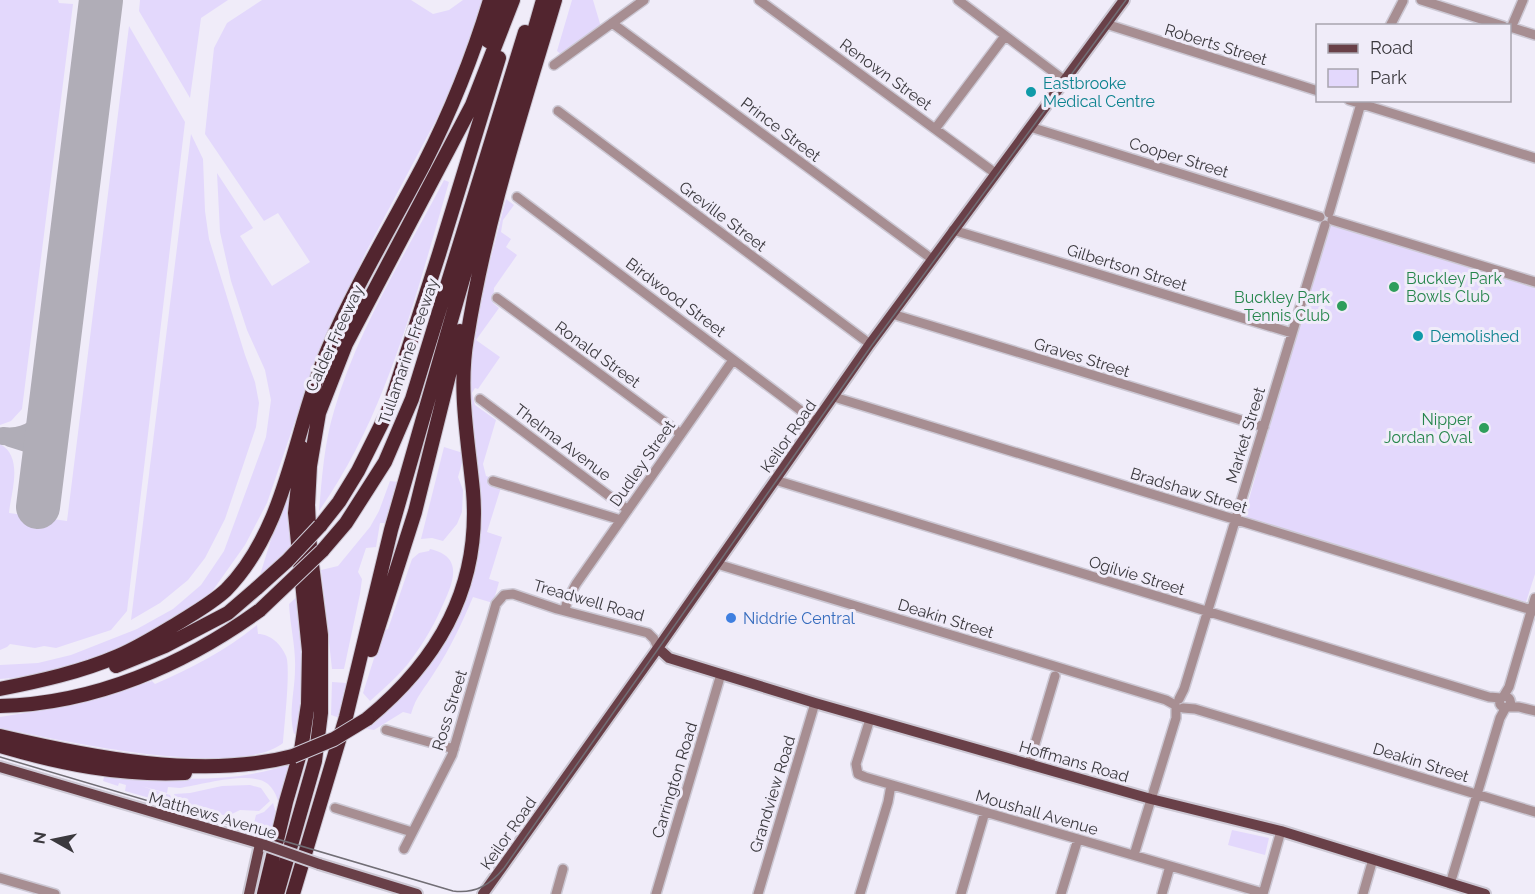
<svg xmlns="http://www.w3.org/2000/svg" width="1535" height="894" font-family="Raleway,sans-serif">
<rect width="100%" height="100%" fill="#f0ecf9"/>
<path fill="#e3d8fc" d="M0,0h58l1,3 14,1 -51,405 -11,12 -11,4z
M140,0h88l-27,18 -11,80 -51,-87z
M262,0h149l22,14 16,-4 14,-10h24l-22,57 -29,63 -70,132 -49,105 -50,146 -22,42 -34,48 -42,29 -59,32 -35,11 -51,12 -24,2v-14l38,-2 33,-8 66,-26 36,-20 28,-24 23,-34 42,-114 5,-37 -6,-30 -18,-40 -16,-49 -11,-49 -3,-59 36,55 -13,8 32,50 38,-24 -32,-49 -14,8 -59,-87 9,-86 13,-25z
M572,0h21l8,27 -38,29 -6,-5z
M129,26l56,96 -58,489 -16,19 -55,18 -12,-2 -9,2 -25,-4 -3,3 -7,3v-206c24,13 11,48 9,69l58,8z
M191,134l12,25 2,52 4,28 36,116 10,27 4,21 -3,24 -31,92 -20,39 -17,22 -28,23 -29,17z
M444,180l5,2c-33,113 -62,232 -130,329 3,-33 5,-67 15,-100 23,-81 71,-156 110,-231z
M506,199l8,6 -11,15 -2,12 10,7 -5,8 11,8 -23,33 -1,15 6,5 -23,32 24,17 -22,32 -3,-1 -3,5 3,12 21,15 -13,44 3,12 17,5 -16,51 15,5 -13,42 10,3 -6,21 -20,-6c-11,26 -23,52 -39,76 -9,15 -18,23 -23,41l-8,-2 -29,18 -11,-2 34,-27 15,-15 23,-30 13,-21 28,-81 -7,-142v-53l13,-67z
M1333,225l202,63v286l-9,28 -282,-85 51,-181 34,-109z
M444,447l19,6 1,3 -6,21 5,13 -1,22 -5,12 -14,17 -11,-3 -11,1z
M390,481l8,1 -11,41h-7l-4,24 -10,1 -8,24 4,7 -2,15 -16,75h-12l-11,-99 17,-4 32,-39 9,-16z
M292,487l-3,30 2,30 -31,28 27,-87z
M430,549c36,8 22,36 11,60 -9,20 -20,38 -34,56 -11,13 -24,24 -37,36l-7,-8 20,-63 5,-1 24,-70 7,-6 10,-2z
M299,595l5,24 -2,112 -8,3c-6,-21 1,-43 1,-65 1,-22 -5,-43 -6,-65z
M257,625l1,9c12,0 23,10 28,22 5,11 -2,71 -3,87 -46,37 -225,-3 -283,-15v-11l78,-13 74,-23 3,3c37,-16 70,-33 102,-59z
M332,682l15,1 -7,35 -9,-3z
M290,764l-9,50c-2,-10 -4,-22 -13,-30 -16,-14 -67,1 -88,4l-12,-1 -1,6 -26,-7 29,9 2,5 -1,4 -46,-13 1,-6 -7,-2 -1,3 -15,-5 2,-7c61,5 126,11 185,-10z
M250,785l11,3 9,13 -11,10 -19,-1 -10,5h-7l-46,-13 -3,-8 16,-1 32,-7z
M273,803l3,10 -1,19 -22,-5 3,-12 8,-3z
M1232,830l37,8 -4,17 -37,-10z"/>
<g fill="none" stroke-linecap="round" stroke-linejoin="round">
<path stroke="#b0adb7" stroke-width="18" d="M3,436c25,3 43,-11 48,-36
M10,438l35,11"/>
<path stroke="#b0adb7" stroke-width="44" d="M38,507l63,-507"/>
<defs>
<path id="minor" d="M759,0l236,173
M958,0l106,80
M1421,0l82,26
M612,23l320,236
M1106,24l212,67
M1390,26l13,-25
M1510,27l25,8
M1511,28l12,-28
M554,65l90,-65
M1349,100l186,58
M558,111l312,233
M1030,127l290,90
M935,129l70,-93
M517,197l299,225
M1329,213l33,-113
M1332,220l203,62
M953,230l339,103
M497,298l184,136
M892,314l372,113
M834,397l701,214
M480,399l148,111
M775,480l714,217 12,1
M493,481l128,39
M717,564l449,136 9,5
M565,611l2,-10 9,-17 157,-224
M1499.5 702a5.5 5.5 0 1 1 11 0a5.5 5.5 0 1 1-11 0Z
M1503,697l6,-10 26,-89
M1179,699l5,-10 141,-464
M1508,707h11l16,4
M1183,708l12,1 340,103
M870,719l-14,45 2,10 7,3 398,116
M386,730l68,19
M1029,764l26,-88
M335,808l77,24
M404,849l48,-94 44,-151 8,-9 9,-1 44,15 91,24 6,6 4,9
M1134,855l42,-137v-11
M0,878l55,16
M1450,884l50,-166 6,-11
M556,894l7,-25
M656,894l65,-220
M758,894l57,-191
M860,894l28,-92 3,-17
M961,894l24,-82
M1061,894l17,-55
M1162,894l8,-28
M1263,894l18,-63
M1363,894l10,-35"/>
<path id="major" d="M658,648l11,10 146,45 336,96 130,32 204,63
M0,767l265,78
M319,864l98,30
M249,894l11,-50
M483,894l175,-246 212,-304 254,-344"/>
<path id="highway" d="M488,41l13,-41
M320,526l19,-24 19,-31 30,-60 51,-157 60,-196
M322,551l24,-28 39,-61 27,-63 113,-367
M371,650l44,-138 45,-181
M116,666l49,-20 63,-33 29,-25
M0,689c40,-8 81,-17 118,-33 21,-9 40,-21 60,-33 16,-10 34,-20 48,-33 62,-63 68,-162 102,-241 27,-63 64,-124 96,-185 27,-53 49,-108 66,-164
M0,706c94,-2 184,-41 260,-96
M367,719c72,-59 114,-132 106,-228 -5,-52 -15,-101 -6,-153 18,-115 55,-227 88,-338
M0,736c90,21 202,44 293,20
M0,746c61,18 121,30 185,27
M264,894l22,-92 15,-52 7,-46 1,-53 -14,-138 7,-65
M277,894l38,-133 6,-48v-78l-11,-86 -2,-44 2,-39 9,-53 27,-69 126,-239 41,-105
M293,894l53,-177 45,-187 152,-530"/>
</defs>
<use href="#minor" stroke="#ccc8d4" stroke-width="12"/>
<use href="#major" stroke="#ccc8d4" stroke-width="14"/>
<use href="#highway" stroke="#ccc8d4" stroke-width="16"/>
<use href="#minor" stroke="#a78e92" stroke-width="9"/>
<use href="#major" stroke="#694048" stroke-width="10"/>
<use href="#highway" stroke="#52252f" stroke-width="14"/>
<path stroke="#716e75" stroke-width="1.5" d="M0,757l453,134c22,3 37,-6 51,-23l368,-523 254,-345"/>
<defs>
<path id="major-bridge" d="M265,845l54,19"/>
<path id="highway-bridge" d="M257,588l30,-27 33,-35
M260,610l62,-59
M293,756l41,-17 33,-20"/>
</defs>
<use href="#major-bridge" stroke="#ccc8d4" stroke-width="14" stroke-linecap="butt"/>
<use href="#highway-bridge" stroke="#ccc8d4" stroke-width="16" stroke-linecap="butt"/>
<use href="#major-bridge" stroke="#694048" stroke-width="10"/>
<use href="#highway-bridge" stroke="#52252f" stroke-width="14"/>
</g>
<g fill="#0f9aa8" stroke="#f0ecf9" stroke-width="2">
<circle cx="1031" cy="92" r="6"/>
<circle cx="1418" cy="336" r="6"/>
</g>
<g fill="#2e9e5b" stroke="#f0ecf9" stroke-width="2">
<circle cx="1394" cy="287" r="6"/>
<circle cx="1342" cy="306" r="6"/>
<circle cx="1484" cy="428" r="6"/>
</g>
<circle fill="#3f7fe0" stroke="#f0ecf9" stroke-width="2" cx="731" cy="618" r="6"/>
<g text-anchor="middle" stroke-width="6" stroke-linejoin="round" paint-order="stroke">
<g font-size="16" fill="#3b393e" stroke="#f0ecf9">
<text transform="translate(1216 44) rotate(17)" y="6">Roberts Street</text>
<text transform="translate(886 74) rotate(36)" y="6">Renown Street</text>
<text transform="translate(781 129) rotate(37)" y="6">Prince Street</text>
<text transform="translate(1179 157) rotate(17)" y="6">Cooper Street</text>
<text transform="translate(723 216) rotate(37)" y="6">Greville Street</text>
<text transform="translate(1127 267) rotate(17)" y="6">Gilbertson Street</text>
<text transform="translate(676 297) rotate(37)" y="6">Birdwood Street</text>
<text transform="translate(334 338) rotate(-65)" y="6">Calder Freeway</text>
<text transform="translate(408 351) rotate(-71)" y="6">Tullamarine Freeway</text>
<text transform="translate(598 354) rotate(36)" y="6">Ronald Street</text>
<text transform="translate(1082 357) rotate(17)" y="6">Graves Street</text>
<text transform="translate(1245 435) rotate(-73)" y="6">Market Street</text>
<text transform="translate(788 436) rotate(-55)" y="6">Keilor Road</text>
<text transform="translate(563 442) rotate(37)" y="6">Thelma Avenue</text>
<text transform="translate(642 463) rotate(-55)" y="6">Dudley Street</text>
<text transform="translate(1189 490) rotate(17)" y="6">Bradshaw Street</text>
<text transform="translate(1137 575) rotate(17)" y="6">Ogilvie Street</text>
<text transform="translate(589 600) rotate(16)" y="6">Treadwell Road</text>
<text transform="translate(946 618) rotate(17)" y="6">Deakin Street</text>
<text transform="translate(449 710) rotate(-73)" y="6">Ross Street</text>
<text transform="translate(1074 761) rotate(16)" y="6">Hoffmans Road</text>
<text transform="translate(1421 762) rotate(17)" y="6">Deakin Street</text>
<text transform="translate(674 780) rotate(-73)" y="6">Carrington Road</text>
<text transform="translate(772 794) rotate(-73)" y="6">Grandview Road</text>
<text transform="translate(1037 812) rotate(16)" y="6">Moushall Avenue</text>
<text transform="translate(213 815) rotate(16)" y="6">Matthews Avenue</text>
<text transform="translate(508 833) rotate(-55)" y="6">Keilor Road</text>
</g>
<g font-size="16" fill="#0d838f" stroke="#f0ecf9" text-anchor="start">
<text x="1043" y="89">Eastbrooke<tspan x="1043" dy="18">Medical Centre</tspan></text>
<text x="1430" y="342">Demolished</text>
</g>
<g font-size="16" fill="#27864d" stroke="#f0ecf9" text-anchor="end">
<text x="1406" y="284" text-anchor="start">Buckley Park<tspan x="1406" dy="18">Bowls Club</tspan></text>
<text x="1330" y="303">Buckley Park<tspan x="1330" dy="18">Tennis Club</tspan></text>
<text x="1472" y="425">Nipper<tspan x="1472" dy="18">Jordan Oval</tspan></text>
</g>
<g font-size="16" fill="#366cbe" stroke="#f0ecf9" text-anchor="start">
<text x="743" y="624">Niddrie Central</text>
</g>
</g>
<rect x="1316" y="24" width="195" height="78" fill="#f0ecf9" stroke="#a8a4ae" stroke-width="1.5"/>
<rect x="1328" y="44" width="30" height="9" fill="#694048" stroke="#a8a4ae" stroke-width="1.5"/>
<text x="1370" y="54" font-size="18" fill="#3b393e">Road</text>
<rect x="1328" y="69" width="30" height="18" fill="#e3d8fc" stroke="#a8a4ae" stroke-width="1.5"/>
<text x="1370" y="84" font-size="18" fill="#3b393e">Park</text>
<g transform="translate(54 840) rotate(279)" stroke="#f0ecf9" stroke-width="4.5" paint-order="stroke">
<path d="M0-4.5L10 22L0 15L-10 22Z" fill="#3b393e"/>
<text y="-9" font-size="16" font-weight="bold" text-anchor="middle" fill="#3b393e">N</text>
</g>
</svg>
